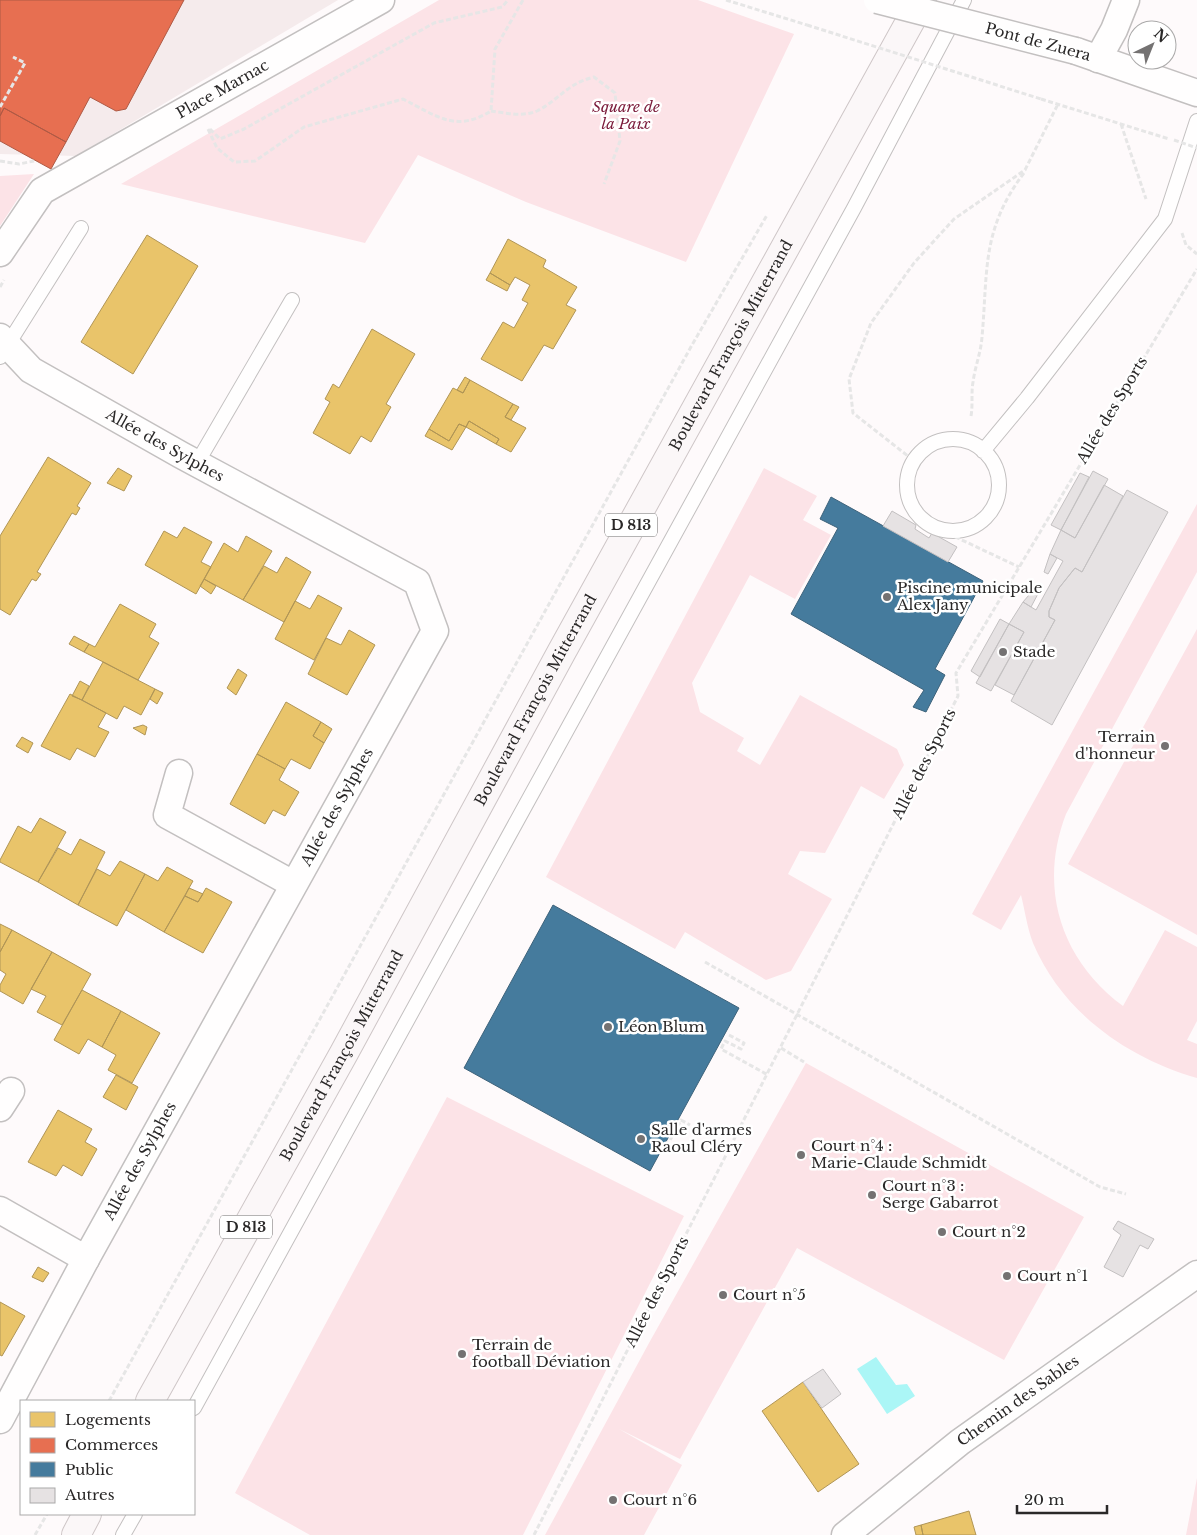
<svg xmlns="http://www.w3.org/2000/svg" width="1197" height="1535" font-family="'Libre Baskerville',serif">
<rect width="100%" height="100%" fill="#fefafb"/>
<path fill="#f5ebec" d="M0,0h338l-262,156 -76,-2z"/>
<path fill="#fce3e7" d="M439,0h259l96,34 -108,228 -160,-60 -108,-47 -53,88 -244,-59z
M34,174l-34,52v-50z
M764,468l53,28 -14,24 28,15 -36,64 -45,-24 -58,108 8,29 44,26 -7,13 23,14 40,-70 97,54 7,16 -20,34 -23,-13 -36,67 -25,-2 -12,23 44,25 -41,72 -25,9 -81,-48 -10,17 -129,-72z
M1197,504v68l-131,242c-28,73 -6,145 57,192l42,-76 32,17v74l-10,19 10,4v34c-70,-20 -135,-66 -164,-135 -6,-16 -8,-32 -12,-48l-20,35 -29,-16z
M1197,629v306l-129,-71z
M806,1063l278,154 -80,143 -207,-112 -117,211 -61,-30 63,36 -38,70h-99l104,-192z
M447,1097l237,119 -161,319h-213l-75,-42z
M1197,1478v57h-11z"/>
<path fill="#abf6f6" d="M876,1357l20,28 11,-1 8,12 -28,18 -30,-45z"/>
<path fill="#e9c46a" stroke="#b09556" d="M147,235l51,31 -65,108 -52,-32z
M508,239l38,21 -3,7 34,20 -11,18 10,5 -23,39 -9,-4 -22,36 -41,-22 22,-37 11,6 14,-25 -6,-3 8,-15 -15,-8 -5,8 -20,-12z
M490,273l20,12 -3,6 -21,-11z
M372,329l43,25 -29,50 5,3 -20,35 -10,-6 -11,18 -37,-21 17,-31 -5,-3 8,-15 6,4z
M465,377l5,3 -7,13 -6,-3z
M470,380l43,24 -8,13 21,11 -15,24 -15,-8 3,-5 -30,-18 -3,6 -7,-3 -10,17 -20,-12 24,-41 10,5z
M513,404l6,3 -8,13 -6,-3z
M469,421l30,18 -3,5 -30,-17z
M459,424l7,3 -14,23 -27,-14 4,-7 20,12z
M48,457l43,26 -14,23 3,2 -4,7 -4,-2 -35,59 4,2 -5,7 -4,-2 -22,36 -10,-6v-73z
M118,468l14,8 -8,15 -17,-8z
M184,527l28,15 -11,20 10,5 -15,27 -51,-29 19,-34 13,7z
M246,536l26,15 -29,49 -39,-21 20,-36 14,9z
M286,557l25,15 -27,50 -41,-22 21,-34 13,7z
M204,579l12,7 -5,8 -11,-8z
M318,595l24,13 -28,52 -39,-21 20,-38 15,8z
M120,604l36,20 -7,13 10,6 -21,37 -54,-28 5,-8 6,3z
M349,630l26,15 -28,50 -39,-21 18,-36 15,7z
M74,636l15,8 -5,8 -15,-8z
M103,662l52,27 -14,26 -17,-9 -7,13 -35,-19z
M238,669l9,6 -11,20 -9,-7z
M80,681l9,5 -7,14 -10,-4z
M155,689l8,4 -6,11 -7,-5z
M70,694l36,19 -8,14 11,5 -14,25 -18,-9 -7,12 -29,-14z
M286,702l35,20 -8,14 11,7 -14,26 -19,-10 -6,10 -28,-15z
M321,722l11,7 -8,14 -11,-7z
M143,725l4,2 -2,8 -12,-7z
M22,737l11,6 -5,10 -12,-7z
M257,754l28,15 -6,11 20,12 -14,24 -12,-6 -8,14 -35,-20z
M40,818l26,14 -28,50 -38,-20v-2l18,-34 13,7z
M80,839l25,13 -27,53 -40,-23 20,-34 13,7z
M120,861l25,13 -28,52 -39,-21 19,-36 13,7z
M167,867l26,14 -29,51 -38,-22 19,-36 13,7z
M189,888l14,6 -5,8 -13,-6z
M206,888l26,14 -29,51 -39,-21 21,-36 13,6z
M0,924l12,6 -12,22z
M12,930l40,22 -29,52 -23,-13v-6l6,-11 -6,-4v-18z
M52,952l39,22 -29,51 -25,-13 9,-16 -15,-7z
M82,990l39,21 -19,36 -14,-8 -9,15 -25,-14z
M121,1011l39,22 -28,50 -24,-13 8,-15 -14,-8z
M116,1075l22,12 -12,23 -23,-13z
M58,1110l34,19 -7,13 12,7 -15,27 -19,-11 -7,11 -28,-14z
M38,1267l11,6 -6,9 -11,-5z
M0,1302l25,14 -23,40 -2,-1z
M803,1382l56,82 -41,28 -56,-81z
M969,1511l7,24h-53l-2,-10z
M921,1525l2,10h-7l-2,-8z"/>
<path fill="#e76f51" stroke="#ae5a45" d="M0,0h184l-58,109 -10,2 -26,-14 -24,45 -62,-34 -4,8z
M4,108l62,34 -15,27 -51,-28v-25z"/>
<path fill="#457b9d" stroke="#3d627a" d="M831,497l152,84 -48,88 10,6 -19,37 -13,-5 11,-17 -133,-76 47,-86 -18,-9z
M553,905l186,103 -89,163 -186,-103z"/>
<path fill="#e6e2e3" stroke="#c3c0c1" d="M1093,471l15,8 -33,59 -14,-8z
M1080,473l9,4 -28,53 -10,-5z
M1104,485l19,11 -41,76 -7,-4 -16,20 -10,23v6l6,3 -41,75 -19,-10 29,-53 -15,-8 14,-22 13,8 27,-49 -13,-7 11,-24 14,8z
M1127,490l41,22 -116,213 -41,-24 44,-81 -6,-3v-6l10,-23 16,-20 7,4z
M892,511l24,14 -1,4 14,9 3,-5 25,14 -9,15 -65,-36z
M1050,554l7,4 -9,16 -4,-2z
M1035,588l5,2 -9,17 -8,-5z
M1000,619l9,5 -29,53 -9,-6z
M1009,624l15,8 -33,59 -15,-8z
M1118,1221l36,18 -6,10 -8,-4 -17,32 -19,-10 17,-32 -8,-6z
M823,1369l18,25 -19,14 -19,-26z"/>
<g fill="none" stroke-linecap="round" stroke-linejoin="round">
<defs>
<path id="service" d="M0,357l81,-129
M907 485a46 46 0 1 1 92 0a46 46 0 1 1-92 0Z
M983,451l44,-53 138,-179 32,-98
M197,463l95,-163
M194,1408l660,-1200 110,-208
M123,1535l12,-21"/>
<g id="minor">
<path d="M1076,51l121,42"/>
<path d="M1098,59l16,-29 12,-30"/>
<path id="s1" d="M0,253l42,-62 339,-191"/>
<path id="s2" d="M0,337l31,33 150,85 236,127 18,49 -349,628 -86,161"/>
<path d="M179,773l-12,42 126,69"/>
<path d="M0,1108l11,-17"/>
<path d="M0,1210l86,49"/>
<path id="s3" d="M845,1535l115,-93 237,-168"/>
</g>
<g id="primary">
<path id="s4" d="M150,1401l194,-348 217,-400 361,-653"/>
<path d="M76,1535l11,-21"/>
</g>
</defs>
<use href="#service" stroke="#c3c0c0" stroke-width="16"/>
<use href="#minor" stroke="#c3c0c0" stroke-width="29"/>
<use href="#primary" stroke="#cec6c7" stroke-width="30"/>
<path stroke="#e6e6e6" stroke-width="3" stroke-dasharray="5 2.5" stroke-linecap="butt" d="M726,0l81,25
M1041,99l128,40
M0,107l25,-44 -12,-6
M491,111c14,2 33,6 46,0 22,-11 29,-27 57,-34l21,16 5,48 -16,43
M1121,124l25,75
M208,129l9,19 17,14 21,-1 49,-34 99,-28c34,17 52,34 88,12l4,-62 28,-49
M210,129l10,10 24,-10 190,-106 68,-16 6,-7
M0,161l19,3 15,-3
M1182,233l4,12 11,9
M0,287l4,-7
M971,416c2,-11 0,-23 2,-34 2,-15 8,-30 9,-45 6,-66 -1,-107 42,-164
M913,460l-60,-47 -4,-34 22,-56 43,-60 40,-44 71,-49 33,-66
M928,524l91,43
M705,962l395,225 26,7
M729,1035l15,8 -3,6 -16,-8 -4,8 47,26
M781,1048l23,14
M666,1142l2,2 13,-24 9,5
M109,1401l583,-1056 75,-130
M35,1535l12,-21
M534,1535l424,-839 -2,-23 241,-404"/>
<use href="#service" stroke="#fffefe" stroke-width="14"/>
<use href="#minor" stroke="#fffefe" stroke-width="26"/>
<use href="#primary" stroke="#fbf7f8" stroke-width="28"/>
<defs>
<path id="minor-bridge" d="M877,0l199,51"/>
</defs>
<use href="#minor-bridge" stroke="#c3c0c0" stroke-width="29" stroke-linecap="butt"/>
<path stroke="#e6e6e6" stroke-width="3" stroke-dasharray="5 2.5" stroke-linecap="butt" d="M807,25l234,74
M1174,140l23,8"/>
<use href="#minor-bridge" stroke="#fffefe" stroke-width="26"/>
</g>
<g fill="#747272" stroke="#fff" stroke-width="2">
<circle cx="887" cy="597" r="5"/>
<circle cx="1003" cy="652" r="5"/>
<circle cx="1165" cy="746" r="5"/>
<circle cx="608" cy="1027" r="5"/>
<circle cx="641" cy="1139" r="5"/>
<circle cx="801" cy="1155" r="5"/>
<circle cx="872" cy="1195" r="5"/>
<circle cx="942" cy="1232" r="5"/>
<circle cx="1007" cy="1276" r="5"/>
<circle cx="723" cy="1295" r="5"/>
<circle cx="462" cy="1354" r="5"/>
<circle cx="613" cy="1500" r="5"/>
</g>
<g text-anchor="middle" stroke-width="5" stroke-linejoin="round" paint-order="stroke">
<g fill="#fff" stroke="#6a6868" stroke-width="1">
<rect x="605" y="513.5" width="52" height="23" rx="4"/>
<rect x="220" y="1215.5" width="52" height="23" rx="4"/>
</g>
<g font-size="14" font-weight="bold" fill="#2a2828">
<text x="631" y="530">D 813</text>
<text x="246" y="1232">D 813</text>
</g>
<g font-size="15" fill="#2a2828" stroke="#fff">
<text transform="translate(1038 42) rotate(15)" y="5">Pont de Zuera</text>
<text dy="5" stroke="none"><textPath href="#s1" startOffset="282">Place Marnac</textPath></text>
<text dy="5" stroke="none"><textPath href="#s4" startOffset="1205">Boulevard François Mitterrand</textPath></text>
<text transform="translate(1112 410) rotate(-59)" y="5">Allée des Sports</text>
<text dy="5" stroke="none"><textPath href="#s2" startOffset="199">Allée des Sylphes</textPath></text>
<text dy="5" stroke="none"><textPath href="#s4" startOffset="800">Boulevard François Mitterrand</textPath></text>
<text transform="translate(924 764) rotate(-63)" y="5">Allée des Sports</text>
<text transform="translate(337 807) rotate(-61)" y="5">Allée des Sylphes</text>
<text dy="5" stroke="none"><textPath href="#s4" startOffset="395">Boulevard François Mitterrand</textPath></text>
<text transform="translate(140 1161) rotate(-61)" y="5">Allée des Sylphes</text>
<text transform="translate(657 1292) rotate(-63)" y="5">Allée des Sports</text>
<text dy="5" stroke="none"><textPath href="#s3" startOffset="219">Chemin des Sables</textPath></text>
</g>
<g font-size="15" font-style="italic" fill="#7a1a3a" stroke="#fff">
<text x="626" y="112">Square de<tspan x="626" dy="17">la Paix</tspan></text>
</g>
<g font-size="15" fill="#2a2828" stroke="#fff" text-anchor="start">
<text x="897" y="593">Piscine municipale<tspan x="897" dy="17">Alex Jany</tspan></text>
<text x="1013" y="657">Stade</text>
<text x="1155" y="742" text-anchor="end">Terrain<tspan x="1155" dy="17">d'honneur</tspan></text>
<text x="618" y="1032">Léon Blum</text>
<text x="651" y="1135">Salle d'armes<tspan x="651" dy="17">Raoul Cléry</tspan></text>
<text x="811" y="1151">Court n°4 :<tspan x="811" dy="17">Marie-Claude Schmidt</tspan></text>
<text x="882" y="1191">Court n°3 :<tspan x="882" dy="17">Serge Gabarrot</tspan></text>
<text x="952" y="1237">Court n°2</text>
<text x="1017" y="1281">Court n°1</text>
<text x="733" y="1300">Court n°5</text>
<text x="472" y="1350">Terrain de<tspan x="472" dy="17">football Déviation</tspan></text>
<text x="623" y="1505">Court n°6</text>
</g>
</g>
<rect x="20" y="1400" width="175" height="115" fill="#ffffff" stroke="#aaa9a9"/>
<rect x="30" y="1412" width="25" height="15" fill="#e9c46a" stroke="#aaa9a9"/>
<text x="65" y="1425" font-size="15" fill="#2a2828">Logements</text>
<rect x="30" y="1438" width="25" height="15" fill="#e76f51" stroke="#aaa9a9"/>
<text x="65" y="1450" font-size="15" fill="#2a2828">Commerces</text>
<rect x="30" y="1462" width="25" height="15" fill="#457b9d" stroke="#aaa9a9"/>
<text x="65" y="1475" font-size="15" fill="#2a2828">Public</text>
<rect x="30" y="1488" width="25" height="15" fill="#e6e2e3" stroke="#aaa9a9"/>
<text x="65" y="1500" font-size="15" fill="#2a2828">Autres</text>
<g transform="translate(1152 45) rotate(43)"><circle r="24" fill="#ffffff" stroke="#aaa9a9"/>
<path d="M0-4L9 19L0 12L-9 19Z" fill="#747272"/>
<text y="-8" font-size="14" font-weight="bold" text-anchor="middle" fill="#2a2828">N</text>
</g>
<path d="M1017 1505v8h90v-8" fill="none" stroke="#2a2828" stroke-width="2.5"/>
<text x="1024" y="1505" font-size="15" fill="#2a2828" stroke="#ffffff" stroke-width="4" paint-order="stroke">20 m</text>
</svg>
